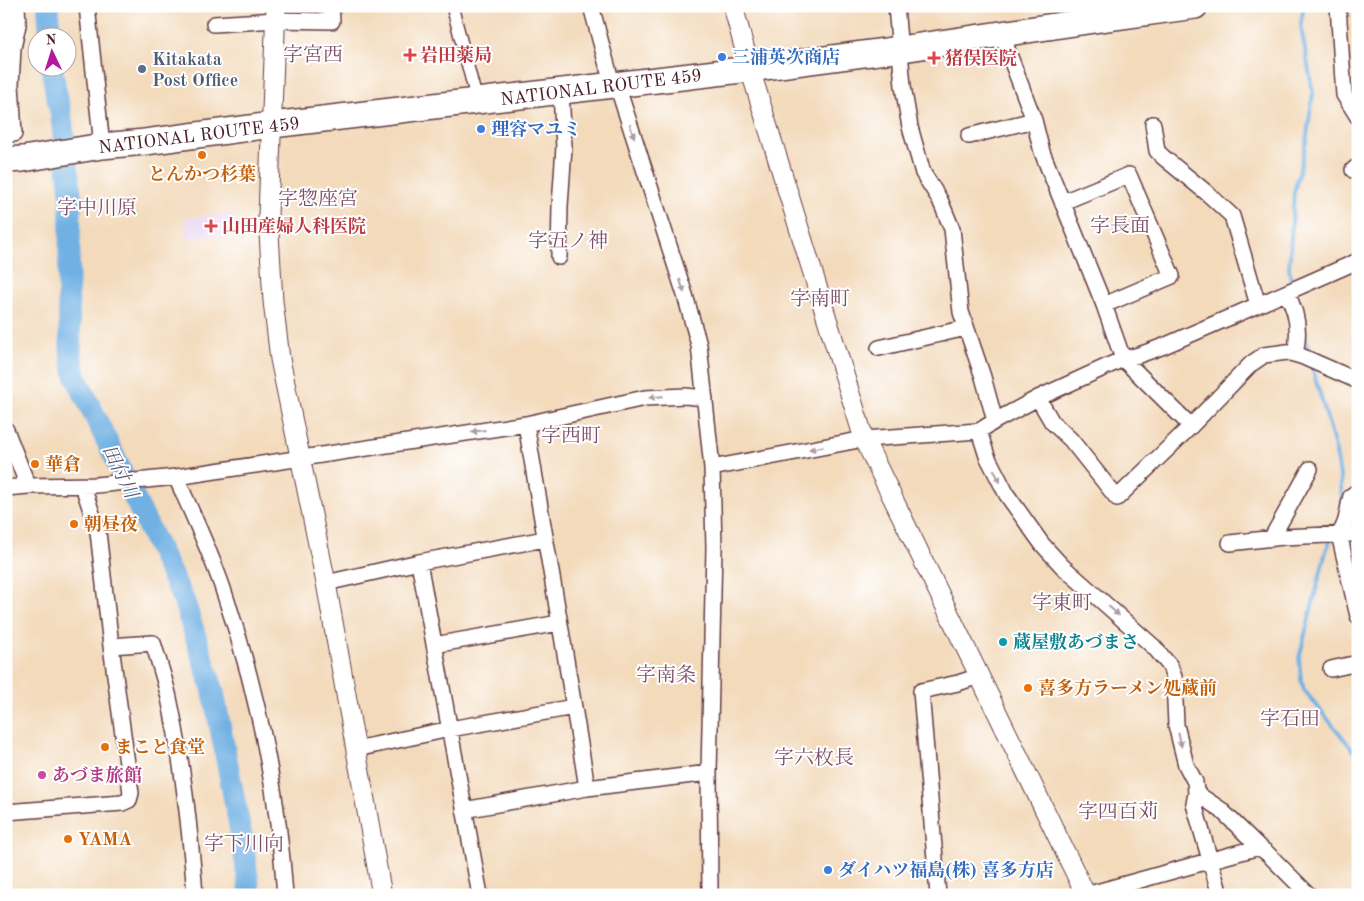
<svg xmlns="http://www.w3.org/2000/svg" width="1364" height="901" font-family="'Old Standard TT','Noto Serif JP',serif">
<rect width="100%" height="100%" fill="#fff"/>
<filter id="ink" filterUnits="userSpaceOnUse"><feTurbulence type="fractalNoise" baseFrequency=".02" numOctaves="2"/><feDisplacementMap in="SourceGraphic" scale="10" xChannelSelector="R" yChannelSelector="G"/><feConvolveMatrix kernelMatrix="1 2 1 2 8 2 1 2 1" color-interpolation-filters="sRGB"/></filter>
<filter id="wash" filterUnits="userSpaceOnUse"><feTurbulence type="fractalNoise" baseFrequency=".0096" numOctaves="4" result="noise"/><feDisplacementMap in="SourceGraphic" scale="20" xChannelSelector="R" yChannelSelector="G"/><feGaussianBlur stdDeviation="1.12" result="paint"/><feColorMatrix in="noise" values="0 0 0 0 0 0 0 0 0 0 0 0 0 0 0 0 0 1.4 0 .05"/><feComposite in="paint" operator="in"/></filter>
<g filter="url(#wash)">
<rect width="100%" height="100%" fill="#f3dabb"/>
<path fill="#e8d2ef" d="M234,213l2,21 -49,5 -2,-21z"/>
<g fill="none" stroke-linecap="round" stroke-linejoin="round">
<path stroke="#6fb0e3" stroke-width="4" d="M1292,285l-3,-16 5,-76 12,-50 7,-50 -11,-60 -1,-11 3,-16
M1304,327l5,28
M1312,367c12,43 30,91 30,136
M1331,538l-5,13 -27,107 2,21 3,11 54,66"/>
<path stroke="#6fb0e3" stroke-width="22" d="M48,6l2,32
M52,68l4,25 5,21 10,82 -3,100 3,60 5,21 108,224 29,89 30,154 7,51"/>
</g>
</g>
<g filter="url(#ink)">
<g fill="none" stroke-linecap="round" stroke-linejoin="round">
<defs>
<path id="pedestrian" d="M452,6l24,91"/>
<path id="minor" d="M87,6l15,140
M591,6l20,74 6,5 68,210 14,50 13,123 2,80 -5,225 1,122
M896,6l7,80 7,41 13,46 17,27 12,29 9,83 22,65 12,44
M1338,6l6,89 14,22
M214,24l62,-4 56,1 -1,-15
M1004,33l3,16 27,71 8,32 62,153 19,54 68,67
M1153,124l4,27 6,6 44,36 25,23 26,89
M14,134l-3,-50 2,-36 5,-23 -1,-19
M969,136l65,-16
M1353,170l5,-4
M1063,202l66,-27 43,101 -68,29
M559,257l1,-51 4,-59 -3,-55
M1286,293c12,19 14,39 9,61
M879,348l87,-20
M1038,398l14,24 19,18 46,58 74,-72 60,-62 13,-9 23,-3 14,4 57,25
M526,424c20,121 42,242 61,364l122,-15
M6,430l22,56
M979,431l8,25 20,39 35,49 20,22 92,81 16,19 4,11 2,48 10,40 9,17 1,11 -2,11 26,91
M712,468l152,-29 115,-8 16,-10 43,-23 85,-39 16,-4 25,-9 144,-63 50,-22
M176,477c16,36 33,72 46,109 34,99 56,204 63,309
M6,488l22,-2 68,-1 80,-8 350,-53 119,-26 40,-2 20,2
M1358,491l-7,5c-4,14 -3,27 -12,38l19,82
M1271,539l39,-70
M1230,543l53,-6 67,-3 8,-3
M419,562l61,333
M326,583l93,-21 126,-23
M434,645l125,-22
M111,646l42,-3c6,19 12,37 16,55 14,65 21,131 26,197
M1331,669l27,-6
M356,749l94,-20 124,-22
M1196,793l24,16 39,38 8,6 42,42
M464,810l123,-22
M6,812l116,-9 7,-3 2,-7 -20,-147 -13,-114 -15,-46
M938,895l-17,-204 37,-8 21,-7
M1086,895l173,-48"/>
<path id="tertiary" d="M276,6l-8,210 5,85 7,58 46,224 56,312
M733,6l17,63 114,370 222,456"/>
<path id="trunk" d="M6,160l17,-1 79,-13 43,-4 127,-17 478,-56 151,-20 200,-30 94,-13"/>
</defs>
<use href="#pedestrian" stroke="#633b41" stroke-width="14"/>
<use href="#minor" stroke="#633b41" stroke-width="18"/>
<use href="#tertiary" stroke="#633b41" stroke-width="21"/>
<use href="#trunk" stroke="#633b41" stroke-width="28"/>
<use href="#pedestrian" stroke="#fff" stroke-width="11"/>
<use href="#minor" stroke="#fff" stroke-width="15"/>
<use href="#tertiary" stroke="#fff" stroke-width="19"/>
<use href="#trunk" stroke="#fff" stroke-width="25"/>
</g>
<defs><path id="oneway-solid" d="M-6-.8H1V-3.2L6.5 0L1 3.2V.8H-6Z" transform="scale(1.25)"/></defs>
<g fill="#ae9aa0">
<use href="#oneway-solid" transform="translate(632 131) rotate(72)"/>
<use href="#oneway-solid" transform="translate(682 286) rotate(72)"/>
<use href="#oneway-solid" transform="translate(656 397) rotate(175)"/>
<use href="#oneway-solid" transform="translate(478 431) rotate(172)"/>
<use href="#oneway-solid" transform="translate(816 448) rotate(169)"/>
<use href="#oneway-solid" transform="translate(997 476) rotate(63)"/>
<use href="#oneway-solid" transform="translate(1114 611) rotate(41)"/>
<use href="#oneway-solid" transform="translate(1180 740) rotate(77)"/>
</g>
</g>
<g fill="#e0444e" stroke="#fff" stroke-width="2">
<path d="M407.5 47.5h5v5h5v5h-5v5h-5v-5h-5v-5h5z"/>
<path d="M931.5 50.5h5v5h5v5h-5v5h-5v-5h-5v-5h5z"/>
<path d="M208.5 218.5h5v5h5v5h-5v5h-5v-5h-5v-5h5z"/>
</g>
<g fill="#3f7fe0" stroke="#fff" stroke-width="2">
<circle cx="722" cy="57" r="5"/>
<circle cx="481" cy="129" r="5"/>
<circle cx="828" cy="870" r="5"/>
</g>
<circle fill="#5c6f8a" stroke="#fff" stroke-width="2" cx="142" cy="69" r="5"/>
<g fill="#e8710a" stroke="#fff" stroke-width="2">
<circle cx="202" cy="155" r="5"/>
<circle cx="35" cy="464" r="5"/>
<circle cx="74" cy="524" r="5"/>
<circle cx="1028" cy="688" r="5"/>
<circle cx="105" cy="747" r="5"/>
<circle cx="68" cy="839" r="5"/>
</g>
<circle fill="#0f9aa8" stroke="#fff" stroke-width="2" cx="1003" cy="642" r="5"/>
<circle fill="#d1479c" stroke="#fff" stroke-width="2" cx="42" cy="775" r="5"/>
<g text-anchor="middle" stroke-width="4" stroke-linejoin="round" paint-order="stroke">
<g font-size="18" font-weight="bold" fill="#be3a42" stroke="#fff" text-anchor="start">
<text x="420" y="61">岩田薬局</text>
<text x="945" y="64">猪俣医院</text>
<text x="222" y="232">山田産婦人科医院</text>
</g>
<g font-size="18" font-weight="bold" fill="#366cbe" stroke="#fff" text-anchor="start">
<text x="732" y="63">三浦英次商店</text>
<text x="491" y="135">理容マユミ</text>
<text x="838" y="876">ダイハツ福島(株) 喜多方店</text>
</g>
<g font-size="18" font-weight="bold" fill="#4e5e75" stroke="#fff" text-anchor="start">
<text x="152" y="65">Kitakata<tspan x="152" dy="21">Post Office</tspan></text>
</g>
<g font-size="18" fill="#4a1f2b" stroke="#fff">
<text transform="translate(601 87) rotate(-7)" y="6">NATIONAL ROUTE 459</text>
<text transform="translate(199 135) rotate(-7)" y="6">NATIONAL ROUTE 459</text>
</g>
<g font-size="18" font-weight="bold" fill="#c56008" stroke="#fff" text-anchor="start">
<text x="202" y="180" text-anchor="middle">とんかつ杉葉</text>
<text x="45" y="470">華倉</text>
<text x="84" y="530">朝昼夜</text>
<text x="1038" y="694">喜多方ラーメン処蔵前</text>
<text x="115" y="753">まこと食堂</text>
<text x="78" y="845">YAMA</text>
</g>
<g font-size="18" font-weight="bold" fill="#0d838f" stroke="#fff" text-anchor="start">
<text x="1013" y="648">蔵屋敷あづまさ</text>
</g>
<g font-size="18" font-weight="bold" fill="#b23c85" stroke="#fff" text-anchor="start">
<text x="52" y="781">あづま旅館</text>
</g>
<g font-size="19" font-style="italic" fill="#595975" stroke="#fff">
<text transform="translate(121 471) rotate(64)" y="7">田付川</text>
</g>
<g font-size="20" fill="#7d4e68" stroke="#fff">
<text x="313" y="61">字宮西</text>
<text x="318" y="205">字惣座宮</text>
<text x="97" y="214">字中川原</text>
<text x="1120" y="232">字長面</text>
<text x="568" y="247">字五ノ神</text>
<text x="820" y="305">字南町</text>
<text x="571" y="442">字西町</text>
<text x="1062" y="609">字東町</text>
<text x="666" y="681">字南条</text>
<text x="1290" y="725">字石田</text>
<text x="814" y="764">字六枚長</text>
<text x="1118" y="818">字四百苅</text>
<text x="244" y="850">字下川向</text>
</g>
</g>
<rect width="1364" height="901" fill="none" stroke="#fff" stroke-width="25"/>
<g transform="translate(52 52) rotate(356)"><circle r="24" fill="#ffffff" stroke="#b7a5aa"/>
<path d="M0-4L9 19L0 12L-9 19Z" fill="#b5179e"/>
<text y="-8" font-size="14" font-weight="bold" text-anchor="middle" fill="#4a1f2b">N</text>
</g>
</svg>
